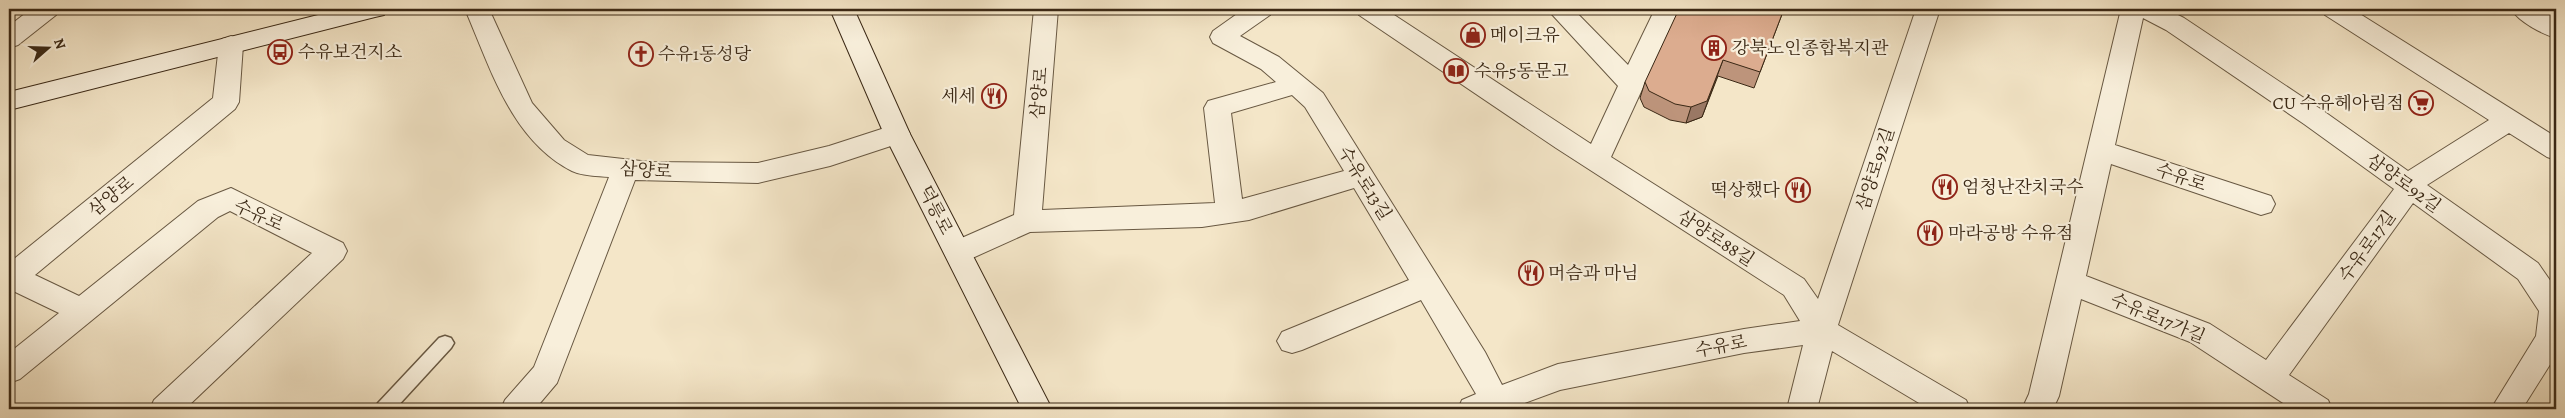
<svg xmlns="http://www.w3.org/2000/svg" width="2565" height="418" font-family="Alegreya,'Noto Serif KR',serif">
<rect width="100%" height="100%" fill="#f4e6c8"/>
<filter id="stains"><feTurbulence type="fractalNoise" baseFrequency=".004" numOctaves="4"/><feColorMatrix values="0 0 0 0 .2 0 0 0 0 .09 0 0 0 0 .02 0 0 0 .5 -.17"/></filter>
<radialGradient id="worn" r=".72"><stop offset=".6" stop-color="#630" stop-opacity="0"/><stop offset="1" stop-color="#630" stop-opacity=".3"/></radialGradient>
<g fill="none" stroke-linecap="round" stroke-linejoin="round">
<defs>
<path id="lane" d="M445,336l6,2 3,5 -3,5 -56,61h-20l3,-6 61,-65z"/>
<path id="street" d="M31,9h28l-3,6 -38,30 -9,3v-22z
M465,9h24l43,94 32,37 24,15 62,7 108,1 71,-17 68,-22 9,3 4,7 -4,7 -76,25 -72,17 -123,-3 -78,203 -22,26h-34l4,-9 29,-33 75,-190c-12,-1 -26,-1 -37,-6 -61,-31 -82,-104 -107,-162z
M1034,9h24l-16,201 173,-7 -11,-95 4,-7 68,-19 -15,-13 -48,-26 -3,-6 3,-6 31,-22h29l-3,6 -30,21 39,21 44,36 162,259 17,33 56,-21 186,-35 56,-8 -16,-26 -228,-147 -197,-133 -3,-6h29l206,135 27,-58 -71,-77h26l55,56 27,-56h24l-68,148 193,122 14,20 98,-290h24l-102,316 128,75 4,9h-41l-97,-58 -15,58h-30l16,-64 -59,8 -184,37 -52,19h-50l4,-9 14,-6 -55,-94 -119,50 -10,3 -10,-3 -5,-9 5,-9 127,-52 -55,-92 -105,32 -47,7 -172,5 -62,28 -10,3 -10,-3 -4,-8 4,-8 66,-29zM1292,95l13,12 39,64 -102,28 -11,-86z
M2121,9h45l18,9 138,92 86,61 81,-51 -164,-105 -3,-6h30l204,128v23l-9,-3 -38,-24 -82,52 111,78 18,26v66l-34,54h-31l45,-73 3,-25 -21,-32 -105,-76 -124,172 39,25 4,9h-40l-102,-67 -109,-43 -22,97 -6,13h-31l7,-15zM2143,18l23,12 138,94 90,65 -128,171 -56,-36 -124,-48 25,-112 150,51 10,-3 4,-8 -4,-8 -156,-51z
M2511,9h30l15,9v20c-14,-4 -37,-16 -45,-29z
M231,36l9,3 3,6 -4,57 -4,7 -200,166 44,21 119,-95 33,-13 112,55 4,8 -4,8 -158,150h-35l4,-9 158,-147 -82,-42 -12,6 -198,162 -11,4v-30l50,-40 -50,-24v-26l204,-165 6,-53 3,-6z"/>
<path id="secondary" d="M342,9h45l-3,6 -9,2 -366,93v-18z
M830,9h24l56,125 142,275h-30l-138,-275z"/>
</defs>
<use href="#lane" stroke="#685842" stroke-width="3"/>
<use href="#street" stroke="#685842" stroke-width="2"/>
<use href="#secondary" stroke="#3a2815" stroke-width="2"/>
<use href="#lane" fill="#f8efdb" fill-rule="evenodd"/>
<use href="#street" fill="#f8efdb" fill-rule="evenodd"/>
<use href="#secondary" fill="#f8efdb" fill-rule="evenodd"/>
</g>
<path fill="#bd947b" stroke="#3a2815" d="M1784,9l-30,79 -36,-12 -16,41 -16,6 -16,-3 -26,-13 -4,-9 5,-16z"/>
<path fill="#9a7864" stroke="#3a2815" d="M1723,60l-21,57 -16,6 5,-16z"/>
<path fill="#dcac8f" stroke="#3a2815" d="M1679,9h105l-24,63 -37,-12 -16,41 -16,6 -16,-3 -26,-13 -4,-9z"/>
<defs>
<symbol id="shop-ring" viewBox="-11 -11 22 22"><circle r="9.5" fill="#f8efdb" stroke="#8f2418" stroke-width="1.5"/><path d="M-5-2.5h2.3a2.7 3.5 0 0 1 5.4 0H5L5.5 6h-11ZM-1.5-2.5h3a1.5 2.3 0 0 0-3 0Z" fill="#8f2418"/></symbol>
<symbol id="building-ring" viewBox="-11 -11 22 22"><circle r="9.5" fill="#f8efdb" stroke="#8f2418" stroke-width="1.5"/><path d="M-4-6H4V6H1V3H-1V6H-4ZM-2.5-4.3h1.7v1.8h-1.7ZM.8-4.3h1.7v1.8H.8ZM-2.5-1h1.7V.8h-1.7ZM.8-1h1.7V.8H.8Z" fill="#8f2418"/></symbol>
<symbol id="bus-ring" viewBox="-11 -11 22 22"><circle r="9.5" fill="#f8efdb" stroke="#8f2418" stroke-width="1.5"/><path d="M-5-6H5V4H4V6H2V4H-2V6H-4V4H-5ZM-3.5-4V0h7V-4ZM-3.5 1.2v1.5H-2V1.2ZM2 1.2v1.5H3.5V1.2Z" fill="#8f2418"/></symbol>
<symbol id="church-ring" viewBox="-11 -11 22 22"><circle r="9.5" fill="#f8efdb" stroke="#8f2418" stroke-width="1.5"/><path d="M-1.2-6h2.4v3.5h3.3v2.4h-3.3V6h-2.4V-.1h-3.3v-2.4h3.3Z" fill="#8f2418"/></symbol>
<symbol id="library-ring" viewBox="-11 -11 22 22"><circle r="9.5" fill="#f8efdb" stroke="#8f2418" stroke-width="1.5"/><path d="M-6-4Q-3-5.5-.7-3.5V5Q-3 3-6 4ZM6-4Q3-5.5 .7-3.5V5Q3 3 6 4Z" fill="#8f2418"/></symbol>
<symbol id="restaurant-ring" viewBox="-11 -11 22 22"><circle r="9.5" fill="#f8efdb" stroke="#8f2418" stroke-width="1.5"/><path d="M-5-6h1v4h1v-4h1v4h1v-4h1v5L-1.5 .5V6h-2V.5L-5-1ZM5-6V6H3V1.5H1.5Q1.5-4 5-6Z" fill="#8f2418"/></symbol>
<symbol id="supermarket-ring" viewBox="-11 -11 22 22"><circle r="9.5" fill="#f8efdb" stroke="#8f2418" stroke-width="1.5"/><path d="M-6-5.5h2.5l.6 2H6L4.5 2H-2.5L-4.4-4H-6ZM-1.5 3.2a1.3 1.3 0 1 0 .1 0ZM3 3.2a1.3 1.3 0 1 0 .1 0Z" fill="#8f2418"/></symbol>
</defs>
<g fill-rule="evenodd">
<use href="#shop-ring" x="1459" y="21" width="28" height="28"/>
<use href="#building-ring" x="1700" y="34" width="28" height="28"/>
<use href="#bus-ring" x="266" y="38" width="28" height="28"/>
<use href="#church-ring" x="627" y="40" width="28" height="28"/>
<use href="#library-ring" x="1442" y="57" width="28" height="28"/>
<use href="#restaurant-ring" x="980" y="82" width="28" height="28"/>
<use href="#supermarket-ring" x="2407" y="89" width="28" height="28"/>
<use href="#restaurant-ring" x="1931" y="173" width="28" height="28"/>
<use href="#restaurant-ring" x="1784" y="176" width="28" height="28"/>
<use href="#restaurant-ring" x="1916" y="219" width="28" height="28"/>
<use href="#restaurant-ring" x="1517" y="259" width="28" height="28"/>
</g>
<g text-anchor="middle" stroke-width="4.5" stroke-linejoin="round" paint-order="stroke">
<g font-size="18" fill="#3a2815" stroke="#f8efdb" text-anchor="start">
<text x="1490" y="41">메이크유</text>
<text x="1732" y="54">강북노인종합복지관</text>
<text x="298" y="58">수유보건지소</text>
<text x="658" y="60">수유1동성당</text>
<text x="1474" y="77">수유5동문고</text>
<text x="976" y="102" text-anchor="end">세세</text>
<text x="2404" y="109" text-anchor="end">CU 수유헤아림점</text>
<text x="1962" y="193">엄청난잔치국수</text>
<text x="1780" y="196" text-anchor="end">떡상했다</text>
<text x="1948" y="239">마라공방 수유점</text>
<text x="1548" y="279">머슴과 마님</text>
</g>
<g font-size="18" fill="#3a2815" stroke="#f8efdb">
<text transform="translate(1039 93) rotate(-85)" y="6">삼양로</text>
<text transform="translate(1875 169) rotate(-72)" y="6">삼양로92길</text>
<text transform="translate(646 170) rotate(4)" y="6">삼양로</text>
<text transform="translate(2181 177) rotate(19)" y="6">수유로</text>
<text transform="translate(1365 183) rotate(58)" y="6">수유로13길</text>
<text transform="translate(2404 183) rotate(36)" y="6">삼양로92길</text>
<text transform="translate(111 196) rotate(-39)" y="6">삼양로</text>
<text transform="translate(936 210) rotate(63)" y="6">덕릉로</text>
<text transform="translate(259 215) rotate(25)" y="6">수유로</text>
<text transform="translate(1716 238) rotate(33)" y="6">삼양로88길</text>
<text transform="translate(2367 246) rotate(-54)" y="6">수유로17길</text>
<text transform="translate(2158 318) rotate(23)" y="6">수유로17가길</text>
<text transform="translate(1721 346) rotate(-11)" y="6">수유로</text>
</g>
</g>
<rect width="2565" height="418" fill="none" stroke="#f4e6c8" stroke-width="30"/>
<rect x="10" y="10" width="2545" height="398" fill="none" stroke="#3a2815" stroke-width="2.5"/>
<rect x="15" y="15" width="2535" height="388" fill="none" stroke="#3a2815"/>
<g transform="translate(48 48) rotate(70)" stroke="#f8efdb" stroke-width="4" paint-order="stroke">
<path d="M0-4L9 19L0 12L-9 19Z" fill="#3a2815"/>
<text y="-8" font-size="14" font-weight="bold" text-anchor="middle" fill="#3a2815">N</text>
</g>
<rect width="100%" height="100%" filter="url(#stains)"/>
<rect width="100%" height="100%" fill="url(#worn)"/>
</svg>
